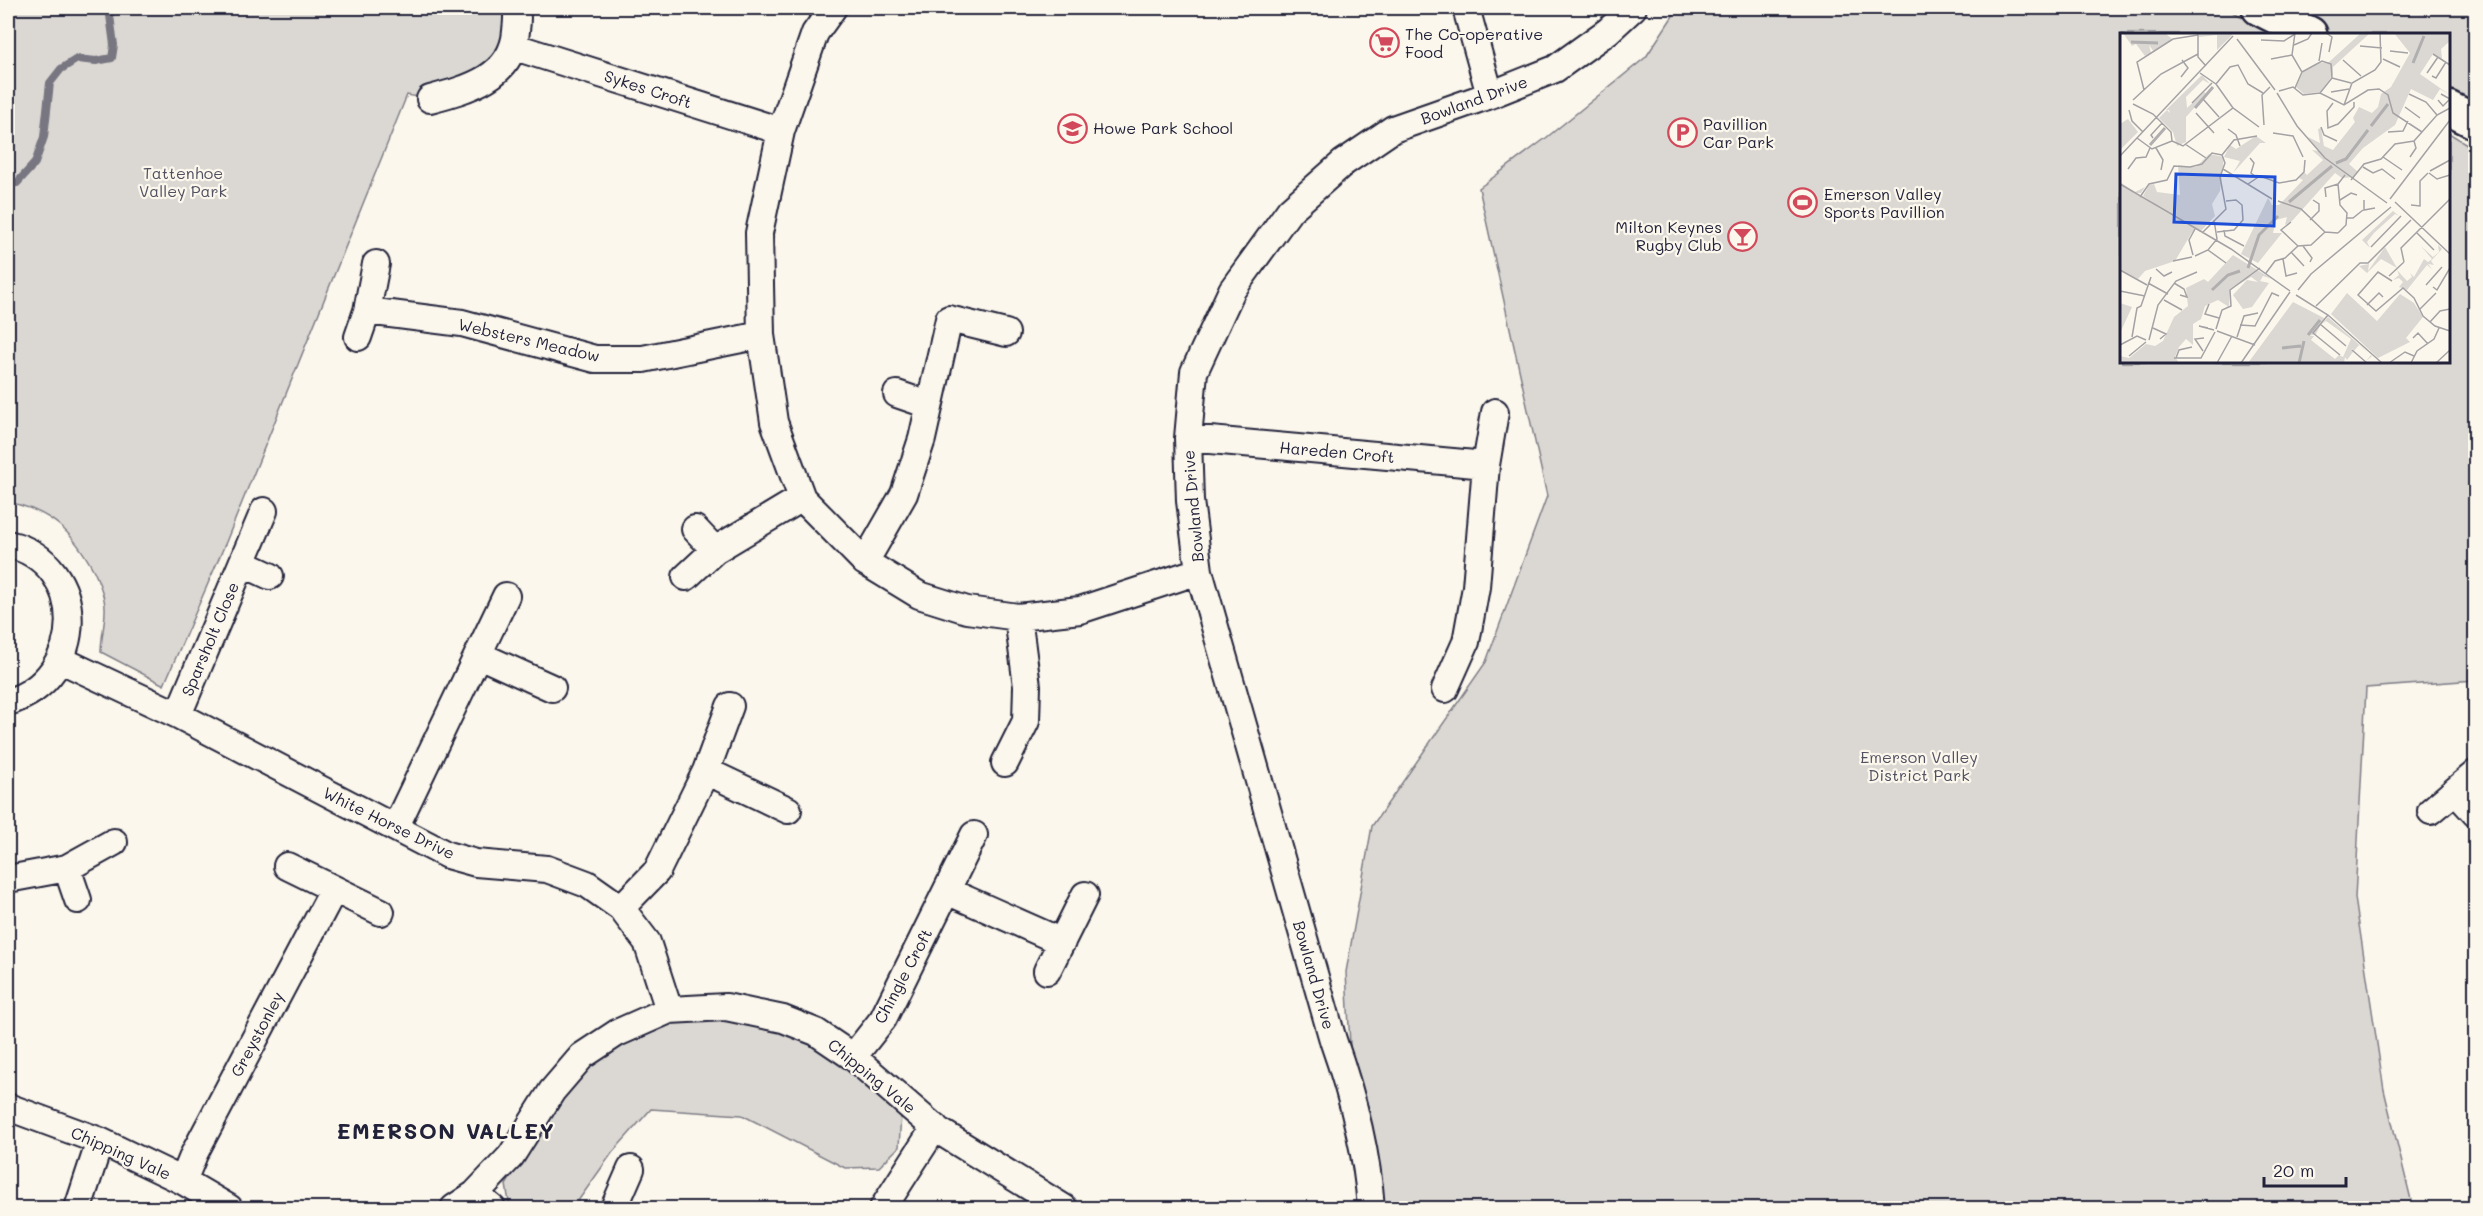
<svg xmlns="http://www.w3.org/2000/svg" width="2483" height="1216" font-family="Mali,sans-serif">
<rect width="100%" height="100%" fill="#fbf7ec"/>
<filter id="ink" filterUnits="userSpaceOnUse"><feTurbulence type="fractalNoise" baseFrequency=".0167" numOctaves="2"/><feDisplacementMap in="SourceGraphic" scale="12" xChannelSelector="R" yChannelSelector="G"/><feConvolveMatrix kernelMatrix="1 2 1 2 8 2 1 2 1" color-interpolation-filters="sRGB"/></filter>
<g filter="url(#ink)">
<path fill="#dbd8d3" stroke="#7e7d87" stroke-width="1.5" d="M10,8h506l-1,39 -85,52 -23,-4 -181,447 -62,143 -63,-33c0,-14 4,-28 4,-41 1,-13 -6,-29 -11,-40 -21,-39 -43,-60 -86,-69v-485z
M1678,8h548l48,26h-152v328h326l1,-229 26,16v531l-109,8 -11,210 29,192 29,118h-1054l-13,-236 26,-146 114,-164 61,-166 -68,-308 67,-50 100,-81z
M2259,8h216v114l-26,-14 -1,-74h-138z
M741,1017l51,15 55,35 54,47 -2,33 -20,20 -34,1 -103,-53 -91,-6 -39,44 -39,55h-56l-8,-6 -3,-17 65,-105 44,-36 65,-26z"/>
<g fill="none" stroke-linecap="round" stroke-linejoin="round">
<path stroke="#787681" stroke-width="8" d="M8,184l9,-1 18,-20 9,-26 6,-54 11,-14 16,-10 19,2 16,-3 2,-13 -5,-37"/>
<defs>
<path id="street" d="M833,8l-18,25 -34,98 -22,102 2,102 13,87 28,76 63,64 54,33 48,15 51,7 62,-7 119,-39
M1466,8l24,87
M515,47l266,84
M430,99c38,-10 83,-22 86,-68 1,-8 2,-16 0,-23
M367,311l95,12 133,36h48l118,-24
M358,337l9,-26 9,-47
M897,394l32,11
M1188,438l298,27
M695,529l20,21
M8,544c82,19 80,134 0,158
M865,562l39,-68 18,-55 27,-120 57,14
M242,563l28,13
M686,577l29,-27 87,-52
M479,655l73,33
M61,660l117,55 269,140 29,8 71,6 40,15 34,24 26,34 22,68
M1445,689l21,-47 10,-55 10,-122 9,-53
M178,715l86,-204
M1005,763l21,-42 1,-35 -9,-69
M706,771l82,39
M2456,792l20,22
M2431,811l45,-38
M395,828l111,-232
M287,866l94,46
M67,868l11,32
M8,879l59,-11 47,-26
M947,891l115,51
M621,908l36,-37 49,-100 24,-65
M1047,971l38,-76
M853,1057l30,-38 91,-184
M8,1107l92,34 83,40 46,27
M183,1181l11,-27 140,-265
M475,1194l17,14
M78,1208l22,-67
M454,1208l21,-14 36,-38 41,-65 30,-35 35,-23 52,-23 57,-3 57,12 33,13 37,25 83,72 128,79
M614,1208l17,-39
M883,1208l52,-81
M1371,1208c-4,-57 -19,-114 -38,-168l-134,-469 -9,-70 -2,-63 6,-66 38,-82 58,-80 53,-47 50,-34 97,-34 65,-26 53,-38 25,-23"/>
<path id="secondary" d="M2259,8l51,26
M2448,108l28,14"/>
</defs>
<use href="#street" stroke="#22223b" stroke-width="30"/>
<use href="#secondary" stroke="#22223b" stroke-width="38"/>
<use href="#street" stroke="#fbf7ec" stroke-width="26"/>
<use href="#secondary" stroke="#fbf7ec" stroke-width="33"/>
</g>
</g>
<defs>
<symbol id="supermarket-ring" viewBox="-11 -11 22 22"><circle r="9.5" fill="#fbf7ec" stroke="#d1495b" stroke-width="1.5"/><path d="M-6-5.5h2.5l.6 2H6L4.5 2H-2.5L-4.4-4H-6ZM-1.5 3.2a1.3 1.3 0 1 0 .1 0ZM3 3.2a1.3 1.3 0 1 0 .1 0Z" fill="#d1495b"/></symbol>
<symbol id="school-ring" viewBox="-11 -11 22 22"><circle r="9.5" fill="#fbf7ec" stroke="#d1495b" stroke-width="1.5"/><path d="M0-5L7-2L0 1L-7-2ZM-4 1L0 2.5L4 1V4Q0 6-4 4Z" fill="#d1495b"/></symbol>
<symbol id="parking-ring" viewBox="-11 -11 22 22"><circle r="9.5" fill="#fbf7ec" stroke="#d1495b" stroke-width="1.5"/><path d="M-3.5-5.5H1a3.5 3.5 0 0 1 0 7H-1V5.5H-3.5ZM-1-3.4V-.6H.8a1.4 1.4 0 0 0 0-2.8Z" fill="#d1495b"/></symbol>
<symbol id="stadium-ring" viewBox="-11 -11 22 22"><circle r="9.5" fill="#fbf7ec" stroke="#d1495b" stroke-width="1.5"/><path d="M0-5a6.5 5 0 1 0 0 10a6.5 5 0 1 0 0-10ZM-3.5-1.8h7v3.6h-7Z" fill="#d1495b"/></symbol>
<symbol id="bar-ring" viewBox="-11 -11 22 22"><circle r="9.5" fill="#fbf7ec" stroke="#d1495b" stroke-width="1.5"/><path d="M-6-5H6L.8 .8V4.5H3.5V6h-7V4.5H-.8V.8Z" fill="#d1495b"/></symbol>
</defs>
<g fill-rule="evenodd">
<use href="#supermarket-ring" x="1368" y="26" width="33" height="33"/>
<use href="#school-ring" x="1056" y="112" width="33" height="33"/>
<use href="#parking-ring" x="1666" y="116" width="33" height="33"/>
<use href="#stadium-ring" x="1786" y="186" width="33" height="33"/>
<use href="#bar-ring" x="1726" y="220" width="33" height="33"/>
</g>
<g text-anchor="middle" stroke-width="4.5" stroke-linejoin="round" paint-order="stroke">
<g font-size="16" fill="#22223b" stroke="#fbf7ec" text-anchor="start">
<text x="1405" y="40">The Co-operative<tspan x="1405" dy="18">Food</tspan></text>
<text x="1703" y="130">Pavillion<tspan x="1703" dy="18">Car Park</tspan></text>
<text x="1093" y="134">Howe Park School</text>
<text x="1824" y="200">Emerson Valley<tspan x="1824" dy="18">Sports Pavillion</tspan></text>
<text x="1722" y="233" text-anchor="end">Milton Keynes<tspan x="1722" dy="18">Rugby Club</tspan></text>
</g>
<g font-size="16" fill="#22223b" stroke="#fbf7ec">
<text transform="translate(648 89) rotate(18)" y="6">Sykes Croft</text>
<text transform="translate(1474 100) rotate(-20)" y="6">Bowland Drive</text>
<text transform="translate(529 340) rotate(13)" y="6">Websters Meadow</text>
<text transform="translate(1337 452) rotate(5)" y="6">Hareden Croft</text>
<text transform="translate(1193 506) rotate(-95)" y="6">Bowland Drive</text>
<text transform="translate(210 639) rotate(-67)" y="6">Sparsholt Close</text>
<text transform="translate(389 823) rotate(26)" y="6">White Horse Drive</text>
<text transform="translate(1314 975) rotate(74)" y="6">Bowland Drive</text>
<text transform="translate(903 976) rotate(-62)" y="6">Chingle Croft</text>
<text transform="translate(257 1034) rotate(-62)" y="6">Greystonley</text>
<text transform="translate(872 1076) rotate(39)" y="6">Chipping Vale</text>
<text transform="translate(121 1153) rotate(24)" y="6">Chipping Vale</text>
</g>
<g font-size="16" fill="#505061" stroke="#fbf7ec">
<text x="183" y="179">Tattenhoe<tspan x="183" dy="18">Valley Park</tspan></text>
<text x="1919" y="763">Emerson Valley<tspan x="1919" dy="18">District Park</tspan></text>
</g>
<g font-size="22" font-weight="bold" letter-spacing="1.5" fill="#22223b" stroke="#fbf7ec">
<text x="446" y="1139">EMERSON VALLEY</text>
</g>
</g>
<g transform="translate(2120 33)">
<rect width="330" height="330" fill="#fbf7ec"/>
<path d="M3,0h42l7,6 -18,13 -5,-7 2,8 -6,3 -9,-12 -4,2zM78,0h34v2l-15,15v-15l-18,2zM241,0h9l-37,34v8l-13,17 -16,2 -8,-7 7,-15 15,-9 11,-1zM274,0h56v8l-9,8 1,10 -9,-5 -13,20 30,21 -10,-6 -7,11 -22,-11 -16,36 -32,23 -14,16 9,8 -4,5 -12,1 -7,-5 -43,48 -7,4 2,-8 -11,3 -3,13h9l-24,30 -17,-9 27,-56 4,7h7l24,-25 -4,-2 5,-6 3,3 16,-15 -11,-10 6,1 -10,-14 12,6 -2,-14 3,-1 3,18 9,4 22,-28 -2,-4 6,-11 13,6 6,-6 3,-13 10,-7 19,-34zM82,42l8,9 -7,-4 -17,17 1,11 17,-16 3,2 -21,23v25l-9,4 -4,-14 -14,-14 8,-8 3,3 -1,-3h-3zM8,86l10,13 -18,18v-26zM136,103l10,7h-6l-27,30 7,-12 -16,-4 -4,34 -8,13 3,12 -15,16 -5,-3 -4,5 -16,27 -30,10 -7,8 -18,-9v-88l15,10 10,-5 -4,6h-7l42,25 -33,-22 6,-11 5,-1 3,8 23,3 -2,-30 18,2 13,-13 15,3 6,-12 6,4zM273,178l6,5 -4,-2 -21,19 -7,9 3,6 -8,-8zM318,212l4,4 -11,12 3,4 -6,-1 4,5 -5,-4 -20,25 -8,-3 4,-5 -4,-4 -6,2 6,-5 -2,-5 10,11 5,-4 -2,-4 4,4 10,-18 4,3 4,-3 -11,-13 12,11 6,-5zM265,214l12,21 -16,-9 -14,14 -8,-7 10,-2 -1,7zM113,222l39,24 -9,-3 -3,5 9,2 -17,24 -9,2 -10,-14 14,-15 11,2 -7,-5 -21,13 -1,17 -11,-7 -13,6 -4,13 -8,5v21l-7,-6 -7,8 -4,10 4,6h-59v-7l9,2 17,-14 9,2 8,-5 11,-24 14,-11 -2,-18 18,-9 4,3zM227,260l30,28 23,-27 14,9 9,14 -17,21 4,4 -32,16 -47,-44zM173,269l31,16 -8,16 -7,2h5l-3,4 24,19 4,-4 4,2 8,-18 -25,-18 -4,3 6,-7 44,39 -6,5 5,-6 -12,-10 -5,6 -2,-3 1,4 -6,8 -2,-3 -1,6h-96zM0,270l12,4 -12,26z" fill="#dbd8d3"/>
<path fill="none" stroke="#b1aeb0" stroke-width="3" d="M11,9l27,1M293,30l11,-27M75,75l18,-21M251,93l17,-22M30,112l15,-17M216,130l10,-4 22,-29M169,169l43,-36M128,235l11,-33 19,-19M92,257l16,-15 12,-4M188,302l12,-15M162,315l19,-2M179,330l5,-22"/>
<path fill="none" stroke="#a4a2a5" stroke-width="1.5" d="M78,0v24l8,9M175,0l-3,22 10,17 -7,16M206,0l6,4 -3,15M53,6l25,-4M117,6l38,51M141,7l23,1 11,-7M174,12l14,-6 4,-6M240,13l22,2M270,18l18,2M313,21l17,11M151,26l21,-4M263,26l17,8M223,27l18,16M199,28l3,-18M182,39l20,-11 9,3 1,14 -12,15M80,40l16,11 14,-17 8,-2 10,19 15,9M307,40l11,-16M312,43l4,2 10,-16M61,44l7,-9 -6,-8M212,45l19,5M96,51l17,24M24,57l-7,-28 36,-23M159,58l14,-4 10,8 17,-2 24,12 24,-15 11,-1 9,6 5,18 29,19M211,59l18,-3M157,60l20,33 28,32 62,45M289,61l17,8 11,13M83,66l16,18M13,67l28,-26 37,-20M318,67l5,6 7,-7 -9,-5M72,70l20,-20M213,70l-6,8 1,17 10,-4 16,-17v-5M13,71l20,10 18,18 1,9M224,72l8,-22 23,-13 6,-8 -1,-29M285,74l15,11M9,77l3,11 11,11M76,80l18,20M144,92l-2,-30 8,-8M201,94l3,8 13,6M108,96l8,6 4,11M268,99l15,-1 5,-10M153,100l20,3 10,21M17,105l15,11 20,-8M33,105l-2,-3 11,-12M52,108l11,5 50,-38 26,19M65,111l21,14M36,115l7,12 -2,10M102,122l12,-15 23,-4M0,123l113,-120M263,124l19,13M290,124l6,-9 -2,-7M130,125l4,5 -3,10 5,4M243,134l10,6 9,-4 13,10M8,136l8,-11 10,-1 4,-9M103,136l49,30M310,138l20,-11M309,140l8,6 13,-4M231,147l13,-16 17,-5 14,-15 19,-3 23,-26 13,-7M0,151l111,65 59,42M128,151l12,-8 19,7 17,-3 8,-8 1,-12M20,164l9,-13 18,-4 7,-14 16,1 12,-3 10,-11 10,2M206,164l-1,-9 13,-4M270,166l60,-79M220,167l11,-7 6,2M244,167v10l11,-2M158,168l23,8 24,23 13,1M275,169l55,52M291,172l9,1v-25l8,-8M227,185h6l10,-8M190,187l9,-9v-7l-6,-4M171,189l-10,8 17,16M104,197l1,6 19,10M97,199l17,-2 9,-10 -1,-15 -6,-5 -10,1M82,200l24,-24 -6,-32 5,-14 -3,-8M218,200l8,-8 1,-12 -7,-8 -2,-21 7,-9M297,200l17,17M183,213l9,12 -2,4M251,214l30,-31M88,217l18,13M171,219l13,14M73,222l-4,-15 6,-11M75,223l13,-6 9,-11 -3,-19M163,226l3,17 11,-3M53,228l19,-4M284,229l-3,-14 49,-49M36,236l8,7 8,-4M0,237l27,15M146,240l9,-12 10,-3 13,-12 13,-1 14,-13M269,243l15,-14M272,248l-14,-9 -20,23 18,16 27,-23 11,10 9,18 12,10 15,5M28,250l20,11M54,250l10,6 3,8 -7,-2M306,252l16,-18M313,254l4,3 13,-22M178,257l13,-16 80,-67M0,258l25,5M176,262l32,20 54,48M44,267l18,10M89,271l-4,10 14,4M247,272l12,-12 4,4M196,273l44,-43h8l43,-43M299,277l17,-17M208,282l-15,18 27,22M310,289l10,-11 10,-2M200,291l26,22M120,292l15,1 17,-33 7,3M33,295l13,6 -6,5M88,295l-9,-2 15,4M96,296l6,-19 9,-4 -1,-16 30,-22M97,298l38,14M12,304l5,-29 4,-2 10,-29M117,304l7,-21 14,-3M293,305l5,-5 10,11M29,307l9,-35 18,-24 21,-9M0,312l17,-9 9,4M232,317l15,13M83,318l-8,-12 9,-1M9,323l17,-14M54,325h27l14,-26M56,325l3,-8 13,-3M97,330l15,-27M121,330l49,-71M269,330l16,-11 9,4M291,330l6,-12 17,-12 5,-11M316,330l14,-13"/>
<path fill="#1d4ed8" fill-opacity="0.15" stroke="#1d4ed8" stroke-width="3" d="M56,141l99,3 -1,49 -100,-4z"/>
<rect width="330" height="330" fill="none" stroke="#22223b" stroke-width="3"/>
</g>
<rect width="2483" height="1216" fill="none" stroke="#fbf7ec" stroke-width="30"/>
<rect x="15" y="15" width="2453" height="1186" fill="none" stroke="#22223b" stroke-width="2" filter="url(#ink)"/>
<path d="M2264 1177v9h82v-9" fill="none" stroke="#22223b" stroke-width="3"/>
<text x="2273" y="1177" font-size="18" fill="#22223b" stroke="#fbf7ec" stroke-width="4.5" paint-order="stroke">20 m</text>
</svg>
